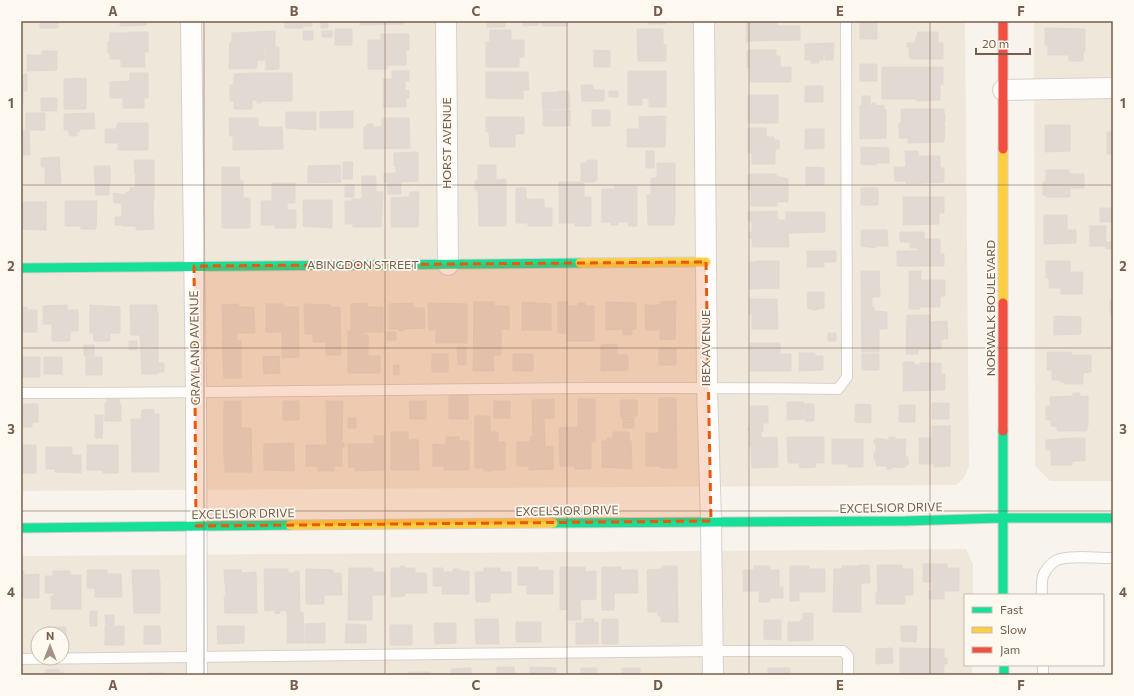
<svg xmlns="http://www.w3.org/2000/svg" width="1134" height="696" font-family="Commissioner,sans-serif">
<rect width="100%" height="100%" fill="#f8f4ed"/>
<path fill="#f0e7db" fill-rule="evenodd" d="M21,21h944l4,445 -5,12 -8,7 -935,6z
M1034,21h79v460h-63l-15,-15z
M966,549l7,15v31h-8v70h7v10h-951v-119zM38,634h24v24h-24z"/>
<path fill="#e2dad2" stroke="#e1d8d0" d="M40,21h18v7h-18z
M120,21h26v4l-26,1z
M285,21h18v7h-18z
M304,21h8v5h-8z
M321,21h7v7h-7z
M360,21h44v3l-44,1z
M487,21h18v6h-18z
M523,21h16v4l-16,1z
M542,21h25v5h-25z
M648,21h18v3h-18z
M746,21h31v5h23v14l-49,1 -5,1v-5h1z
M860,23h17v16h-17z
M1045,28l40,1v23h-2v9h-14v-6h-21v-10h-3z
M335,29h17v16h-17z
M637,29h26v16l3,-1v17h-28z
M490,30h21v10h13v17h-5v10h-33v-25h4z
M275,31v16h4v22l-13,1v-22h-2l1,12h-8v8l-28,1 1,-27h2v-9z
M303,31h10v9h-10z
M322,31h10v6h-10z
M129,32h19v20h-4l1,15h-24v-8h-11v-6h-2v-11h2v-9h19z
M918,32h20v11h5v16h-33v-2h-1v-10h-2v-4h11l-3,-1z
M381,34h28v16h-3v15h-19v4h-19v-29h13z
M834,43l-1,17h-8v-7h-2v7h-4v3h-8v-3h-6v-16z
M594,50l16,1v16h-16z
M750,50h26v6h4v11h11v15h-41v-15h-3v-16z
M42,51h15v19l-30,1v-16h15z
M860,64h17v17h-17z
M882,67h61v17l-3,1v15l-23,1v-2h-35z
M392,71h17v10h-4v10l4,-1v8h-3v9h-23v-28h9z
M628,71h38v36h-17v-9h-7v7h-14z
M486,72h42l1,18h-6v9l-37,-1z
M130,73h18v25h-4v10h-21v-10h-13v-16l20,-1z
M253,73h39v28h-31v2h-4v-3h-5v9h-18v-8h-4v-16h4v-11z
M27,74v17h-4v12h-2v-28z
M86,78v31h-22v-30z
M581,85h12v5h11v11h-22z
M805,86h18v16h-18z
M559,91h8v1h2l1,16 -27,1 -1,-16 17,-1z
M609,91h9v6h-9z
M748,95h30v28h-30z
M862,96h8v10h2v-3h4v3l8,-1v5h2v28l-26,1v-33h2z
M41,98h16v13h-16z
M901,109h43v5h1v9h-1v3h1l-1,16 -36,1v-5h-9v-15h2z
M543,110h27v16h-27z
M592,110h18v16h-18z
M353,111v17h-33v-16z
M286,112h30v18l-30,-2z
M26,113h19v17h-16l1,25h-9v-25h5z
M94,113l1,16h-15v2h-3v5h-7l-2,-6h-4v-16z
M666,116l-1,31h-38v-18h12v-12z
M486,117h38v17h-9v13h-25l-1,-15h-3z
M229,118h29v9h24l1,22 -50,1v-14h-3z
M382,118h27l1,30 -46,1v-22h3v-3h6v3h9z
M118,123h30v27h-30v-7h-13v-14h11z
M1045,125h25v26l-25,1z
M748,128h18v9h8v3h5v9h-4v15h-23v-11h-4z
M805,129h19v19l-19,1z
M1107,132h6v22h-6z
M861,147l28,1v15h-13v2l-7,-1v1l-8,-1z
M646,151h8v17h-8z
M905,151h13v5h22v12h4v14l-38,2v-3h-11l-1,-14h12z
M418,152v29l-17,1v12h-13v-12h-4v-8l12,-1v-7h-2v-13z
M59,157l2,26 -16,1v-17h-4v-9z
M134,160h20v41h-1l1,28 -18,1v-4h-14v-1h-7v-8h7v-14h-8l-1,-10 11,2 3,-3h3v-4h5l1,-14h-1z
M587,160h10v20h-2v2h-12v-1h-2v-18h6z
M343,162h10l-1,17h-9z
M657,163h18v54h-1v8h-26l-1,-30h4v-17h6z
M340,165l1,17 -33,1v-17z
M478,165h18v15l10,-1v47h-27l-1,-36h-3v-9h3z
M94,166h16v17h-1v12h-13z
M222,167h17l1,14h3v17h7v30h-28z
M806,167l18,1v17h-18z
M1046,170h23v4h15v14h-14v9h-24v-2h-3v-13h3z
M751,174h25v2l12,3v23h-11v4h-26v-16h-3v-15z
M362,176h14v16h7l-2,35h-28v-3h-8v-23h7v-2h10z
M559,182h21l4,2v13h7v29h-16v-3h-16z
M272,183h23v20h-8v7h9v18h-21v-3h-14v-24h11z
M345,185h9v12h-9z
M615,186h22v40h-9v-4h-10v3h-7v-3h-9v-33h13z
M516,188h10v11h18v9h8v18h-24v-3h-12z
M861,188h17v17h-17z
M410,192h9l-1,35h-27v-29l19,-1z
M903,197h41v16h-5v11l-36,1z
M303,200h29v28l-29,-2z
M65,201h32l-1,28h-15v-3h-16z
M21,202h25v28l-25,-1z
M1100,208h13v20l-1,-6h-12z
M777,211l1,9h8v-8h39v20l-37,1 1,14h-36l-1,-9h-3v-6h3v-11h-4v-9z
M1044,215h23v15h9v13l-32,1z
M1090,226h16v20h-16z
M861,230h26l1,16h-12v2l-15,-2z
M900,232h24v7h16v15h4v12h-47v-15h21v-3h-8v-6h-10z
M1113,241v8h-7v-6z
M807,251h29v11h-12v5h-17z
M757,261h22v27l-30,1v-27h8z
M1046,261h24v11h13l-1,22h-21v-6h-12v-10h-3z
M861,271h18l1,26h-8v10h2v4l13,1v17h-8v23h-17z
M909,271h12v9h24v16h-5v11h-20v2h-11z
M807,292h17v16l-7,1v1h-4v-1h-5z
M749,299h28l1,30h-26v-15h-3z
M1110,300h3v16h-2z
M676,301l-1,38 -15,1v-10h-14l-1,-25h15v-3z
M474,302h20v4h15v23h-8v26h-8l1,16h-21z
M522,302l29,2v26h-29z
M558,302h10v4h10v-3h7v3h9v35h-27v-8h-9z
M606,302l30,1v26h-4v6h-9v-6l-17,1z
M367,303v4h16v25h-19v3h4v21h12v17h-32v-42h3v-27z
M413,303v5h11l1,20 -22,1v2h-4v-2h-10v-25z
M428,303l39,1v39h-31v-13h-7z
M238,304l1,3h15l1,26h-18v8h4v37h-17l-2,-37h1l-1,-36z
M266,304h17v3h15l1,50 -17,1v-26h-16z
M304,304l27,1v3l9,-1 1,48h-15v-13h-13v-8h-8z
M67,305v5h11v21h-8v10h-18v-17h-9v-18z
M90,305l30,2v26h-10v8h-16l-1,-8h-3z
M130,305h27v8h1v50h6v9h-6v2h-16l-2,-39h-9z
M21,307h6v3h10v22h-16z
M907,315h23v7l17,-1 1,18h-7v10h-23v5h-12z
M1054,316l27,1v17l-27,1z
M387,332h9v8h-9z
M828,333h8v8h-8z
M129,341h8v9h-8z
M750,343h30v11h11v17h-41z
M617,344v11h10v2h1v13l-27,1v-26z
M84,345h10v11h-10z
M457,347h9v18h-8z
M659,349h17v16h-17z
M1047,352h24v3h20v17l-8,1v11h-18v-2h-5v-2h-8v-10h-5z
M799,353h16v3h8v14l-24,1z
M432,354h16v18h-16z
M513,354h20v17h-20z
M862,354h17v16h-17z
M279,356l1,17 -16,1 -1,-17z
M21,357h19v20h-19z
M44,357h18v17h-18z
M86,357h16v18h-16z
M903,362h11v3h6v-2h21v11h4v16l-42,1z
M394,365h5v10h-6z
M1073,393h7v4l8,-1v30h-1v5h-30v-5h-6v-6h-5v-14h5l-1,-9 23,-1z
M449,395h19v24h-19z
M107,398h12v5l2,1v17h-16v-18h2z
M659,398h17l1,70h-16v-2h-15v-33h13z
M554,399v19h-10l1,29 8,-1v23l-24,1v-4h-12v-24h13v-5h3l-1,-37z
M578,399h17v43h-4v27h-16v-3h-15l-1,-38 19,-1z
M620,400h17v16l-16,1z
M224,401h17v27h10l1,44h-27v-9h-1z
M283,401h16v19h-16z
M326,401h17l-1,42h2v4h-2v19h-8v5h-16v-5h-12v-21h21z
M409,401h17v18h-16z
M494,401h16v17h-16z
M787,402h17v17l-17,1z
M932,403h17v16h-17z
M22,404h16v18h-6v5h-9v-5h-1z
M805,404h9v17h-9z
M855,404l16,1v18l-16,-1z
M899,405h16v17h-16z
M750,406h18v17h-5v8l-2,1v6l16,-1 1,30 -26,1 -1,-22h-2l1,-15h-2v-3h2z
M154,409v5h5v58h-27l-1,-53h10l1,-9z
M95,415h8l-1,23h-7z
M475,416h15v16h8v10h7v28h-13v1h-8v-3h-9z
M348,418h8v10h-8z
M623,418h11v10h-11z
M932,426h18v40l-16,1v-3h-15v-26h13z
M391,432h17v8h4v-1l6,1 1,30h-28z
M613,432h16v9h2l1,28 -30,-2v-26h5v-3h6z
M374,436h10v34l-29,1v-4h-6l-1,-23h26z
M446,437h13v4h10v29h-25v-4h-11v-22l13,1z
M787,437h37v26h-9l1,4 -17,1v-5h-11z
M889,437h6v2h11l-1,18h3v8h-3v2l-8,1v-1h-5v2h-5v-2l-2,-1h-9v-7h-2v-6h2v-9h-2v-4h2v-2l13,2z
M1072,438h13v23h-13v4h-21v-15h-5v-10z
M832,439h31v28h-15v-3h-16z
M294,443v28l-30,-1v-26z
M21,445h15v28h-15z
M87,445h31v28h-15v-3h-16z
M46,447h26v8h9v18l-26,-1v-3h-9z
M923,564h24v4h12v23h-15v8h-15v-8h3v-9h-9z
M859,565h10l1,18h-9v29h-28l1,-43h8v-3h17z
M877,565h25v4h11v26h-8v9h-29v-11h2z
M400,566h5v2h10v5h11l1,20h-22v3l-14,1v-29h9z
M662,566h15l1,56h-17v-6h-3v-4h-10l-1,-42 15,-1z
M754,566h16v4h9v17h4v11h-13v4h-11v-11h-16v-21h11z
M790,566h19v3h16v23h-26v9h-9z
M518,567h20v4l15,-1v24h-26v-9h-9z
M560,567h25v5l11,-1v28l-16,1 1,20h-13v-11l-8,1z
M602,567h19v3h16l1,23h-24v17h-12z
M349,568h24v4h12v23h-13v25h-24z
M433,568h10v4h10v-3h7v2h9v23h-27v-8h-9z
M484,568h16v4h11v21h-21v9h-14l-1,-30h9z
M264,569h24v4h7v-2h4l1,41h3l1,31h-17v-32l-7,-1v3l-5,1v-4l-10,1z
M306,569l27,1v3h8l1,22h-18v9h-18z
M87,570h20v4h14l1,23h-27v-9h-8z
M132,570h27v9l1,-1v35h-26z
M224,570h17v3l15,-1 1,41h-32l-1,-17h2z
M21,571h3v4l15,-1v24h-18z
M53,571h17v4h11v34h-30v-13h3v-3h-9v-17h8z
M90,611h7v15h-7z
M803,613h10v27l-25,1v-19h12v-2h3z
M105,615h9v10h-8z
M475,619h23l1,25h-23z
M584,619h10v4l4,-1v22h-22v-21h8z
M602,619h16v25h-16z
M764,620h17v20l-17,-1z
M516,622h25v20h-25z
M325,623v20h-20v-19z
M434,623h22v20l-21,1z
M346,624l20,1v18h-21z
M390,625h22v20h-22z
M105,626h19v19h-19z
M144,626h16l1,18h-17z
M217,626h27v17l-26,1z
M901,626h16l-1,16 -15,-1z
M47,627h19v18h-4v-11h-15z
M892,648l1,15 -17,1v-15z
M900,648l44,1v9h3v6h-3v11h-44z
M497,667h17l1,8h-18z
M530,667l26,1v7h-26z
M471,668v7h-20v-6z
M581,668h16v7h-16z
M622,668h18v7h-18z
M768,668h22v7h-22z
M59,669v3h4v3h-18l1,-5z
M409,672h21v3h-21z
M147,673h17v2h-17z"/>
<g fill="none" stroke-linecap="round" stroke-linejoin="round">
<defs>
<path id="lane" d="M21,393c272,0 545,-8 817,-4l9,-12 -1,-356
M1042,595c0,-6 -1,-13 1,-19 2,-6 8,-13 14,-16 11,-5 43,-2 56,-2
M21,659l692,-8h130l5,5v19
M1043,665v10"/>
<path id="street" d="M191,21l5,372 1,282
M446,21l2,244
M704,21l3,366 4,134 2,154
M1003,90l110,-2"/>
<path id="fast" d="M21,268l559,-5
M1003,431v164
M553,523l352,-2 98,-3h110
M21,528l269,-3
M1004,665v10"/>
<path id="slow" d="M1003,149v154
M580,263l126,-1
M290,525l263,-2"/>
<path id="jam" d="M1003,21v128
M1003,303v128"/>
</defs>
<use href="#lane" stroke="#d7d1cb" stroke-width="12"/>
<use href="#street" stroke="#d7d1cb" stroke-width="22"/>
<use href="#fast" stroke="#d6d0c8" stroke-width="11"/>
<use href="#slow" stroke="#d6d0c8" stroke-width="11"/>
<use href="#jam" stroke="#d6d0c8" stroke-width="11"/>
<use href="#lane" stroke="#fefdfc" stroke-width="10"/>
<use href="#street" stroke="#fefdfc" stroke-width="20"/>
<use href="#fast" stroke="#16e098" stroke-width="9"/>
<use href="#slow" stroke="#ffcf43" stroke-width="9"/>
<use href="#jam" stroke="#f24e42" stroke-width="9"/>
</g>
<path fill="#e8590c" fill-opacity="0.2" stroke="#e8590c" stroke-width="3" stroke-dasharray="8 5" stroke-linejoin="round" d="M706,262l5,259 -515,5 -2,-260z"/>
<path fill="none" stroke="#755e4e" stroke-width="1" stroke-opacity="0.55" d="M204,21v654M385,21v654M567,21v654M749,21v654M930,21v654M21,185h1092M21,348h1092M21,511h1092"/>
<g text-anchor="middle" stroke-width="3.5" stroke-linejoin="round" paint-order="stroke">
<g font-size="12" fill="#755e4e" stroke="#fef9f0">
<text transform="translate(447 143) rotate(-90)" y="4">HORST AVENUE</text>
<text x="363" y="269">ABINGDON STREET</text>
<text transform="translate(991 308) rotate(-90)" y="4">NORWALK BOULEVARD</text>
<text transform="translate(195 348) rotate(-91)" y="4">GRAYLAND AVENUE</text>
<text transform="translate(706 348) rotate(-90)" y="4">IBEX AVENUE</text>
<text transform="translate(891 508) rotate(-1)" y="4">EXCELSIOR DRIVE</text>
<text transform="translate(567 511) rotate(-1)" y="4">EXCELSIOR DRIVE</text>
<text transform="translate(243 514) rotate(-1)" y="4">EXCELSIOR DRIVE</text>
</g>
</g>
<rect width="1134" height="696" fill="none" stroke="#fef9f0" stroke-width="44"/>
<rect x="964" y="594" width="140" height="72" fill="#fef9f0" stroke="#c7bbaf"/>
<rect x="972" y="607" width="20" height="6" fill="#16e098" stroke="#c7bbaf"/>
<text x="1000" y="614" font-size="12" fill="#755e4e">Fast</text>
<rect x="972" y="627" width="20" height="6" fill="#ffcf43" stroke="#c7bbaf"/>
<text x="1000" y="634" font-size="12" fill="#755e4e">Slow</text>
<rect x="972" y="647" width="20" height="6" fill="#f24e42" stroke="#c7bbaf"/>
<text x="1000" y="654" font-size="12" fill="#755e4e">Jam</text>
<g transform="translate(50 646)"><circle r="19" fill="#fef9f0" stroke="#c7bbaf"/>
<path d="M0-3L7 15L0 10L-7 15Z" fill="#a39286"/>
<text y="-6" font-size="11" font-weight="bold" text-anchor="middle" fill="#755e4e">N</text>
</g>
<path d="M976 48v6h54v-6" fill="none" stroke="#755e4e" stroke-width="2"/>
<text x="982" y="48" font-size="12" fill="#755e4e" stroke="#fef9f0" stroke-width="3" paint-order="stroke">20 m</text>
<rect x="22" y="22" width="1090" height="652" fill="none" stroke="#755e4e" stroke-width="1.5"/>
<g font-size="13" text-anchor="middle" font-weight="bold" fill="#755e4e">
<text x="113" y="16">A</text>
<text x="294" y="16">B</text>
<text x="476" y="16">C</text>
<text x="658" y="16">D</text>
<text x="840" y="16">E</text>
<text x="1021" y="16">F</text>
<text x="11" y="108">1</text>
<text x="1123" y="108">1</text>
<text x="11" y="271">2</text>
<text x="1123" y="271">2</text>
<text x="11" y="434">3</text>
<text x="1123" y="434">3</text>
<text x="11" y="597">4</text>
<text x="1123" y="597">4</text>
<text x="113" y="690">A</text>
<text x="294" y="690">B</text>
<text x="476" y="690">C</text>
<text x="658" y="690">D</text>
<text x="840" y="690">E</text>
<text x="1021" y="690">F</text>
</g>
</svg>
